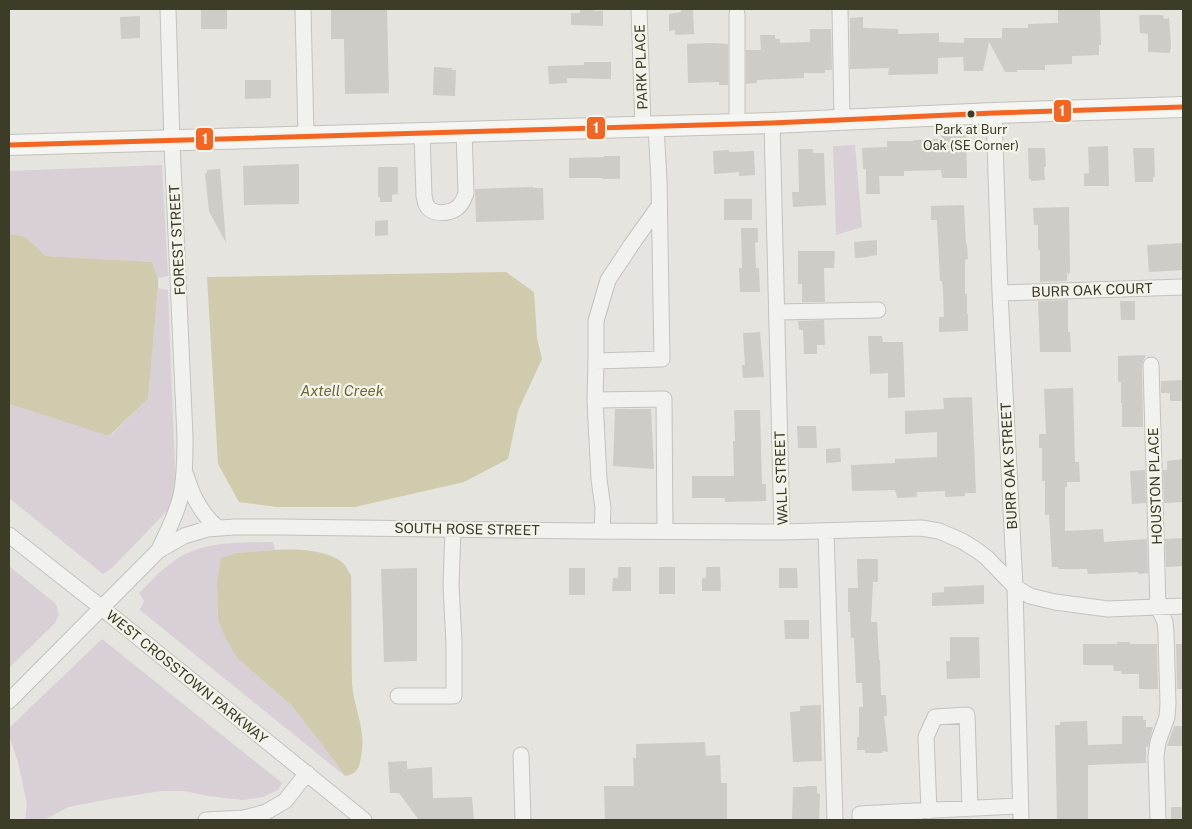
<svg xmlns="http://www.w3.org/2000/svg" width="1192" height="829" font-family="'Public Sans',sans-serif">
<rect width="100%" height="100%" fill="#e5e4df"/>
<path fill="#d9cfd6" d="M855,145l7,82 -26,8 -3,-89z
M162,165l6,111 -10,2 -6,-16 -106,-6 -22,-20 -15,-2v-63z
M158,288l10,2 8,206 -6,18 -4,-2 -53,55 -10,7 -94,-76v-94l101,32 38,-37z
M273,542l2,8 -39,3 -19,29 1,39 19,37 55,48 44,57 9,13 -205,-166 4,-9 -5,-8c10,-10 20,-21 31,-29 30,-24 68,-21 103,-22z
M9,566l47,38 3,11 -4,8 -46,45z
M102,639l180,144 -4,7 -15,7 -20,3 -35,-4 -24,-5h-23l-51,8 -42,8 -24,13h-19l2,-16 -9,-42 -9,-26v-8z"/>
<path fill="#d0cbad" d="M9,234l15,2 22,20 106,6 6,16v10l-10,111 -39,37 -100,-32z
M506,272l28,20 3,46 5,21 -24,52 -10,48 -44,23 -109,25h-78l-38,-5 -21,-38 -11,-187z
M275,550c21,-1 49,-1 67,12 4,3 6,9 9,13 1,36 0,72 1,108 1,22 13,44 10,67 -2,13 -2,24 -17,26l-9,-13 -44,-57 -55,-48 -12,-21 -7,-17 -1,-38 4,-24 15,-5z"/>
<path fill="#cdccc7" d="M201,9h26v20h-26z
M387,9l2,84 -44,1 -1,-55h-13v-29z
M580,9h14v2h9v15l-32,-1v-12h9z
M681,9h12l1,25 -19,1v-5l-6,1v-17l12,-2z
M1072,9v1h28l1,35h-2v10l-27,1v8l-27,1v5h-28v2h-12l-16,-30 -6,29h-19l-1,-14 -25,1v16l-50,1 1,-7 -39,1v-51l13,-1v11l35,1v5l41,-1v9l25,1v-5h38v-10h26v-4l30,-1v-13z
M1139,15h24l1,4 5,-1 2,27 -1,8 -22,-1v-18l-8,-1z
M140,16v22l-19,1 -1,-22z
M810,29h21l1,41h-7v3h-21v5l-47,2v3l-11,1v-34h15l-1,-15h15v4h5v4l30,-1z
M712,43l16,1v41h-9v-3l-31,1 -1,-39z
M584,62h27v17l-44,-1v5l-18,1 -1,-18 36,-1z
M434,67l18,1v2h4l-1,26 -22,-1z
M245,80h26v18l-26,1z
M966,135l1,43h-25l-1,-8 -37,1v5h-25l1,18h-14v-25h-3l-1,-21 25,-1v-6h27v-1l28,-1 -1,-3z
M1108,146l1,40h-25v-12l5,-1 -1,-26z
M1028,148h17l1,19h-2l1,13 -14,1v-2h-2z
M1133,148h21l1,29h-2v5h-18z
M798,149h15v4h11l2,52 -33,2 -1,-15h7z
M729,150v2l25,-1 1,24 -16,1v-4l-25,2 -1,-23z
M604,156h16v23h-18v-1h-33v-20l35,-1z
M299,164v40l-55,1 -1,-39z
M378,167h20v27l-6,1v7h-12v-5h-2z
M220,169l6,74 -17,-32 -4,-37 2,-1v-3z
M533,187v1h10l1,32 -68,2 -1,-33z
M724,199h28v21h-28z
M964,205l2,39h1l1,15 -3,1v34h2v20h1v17l-29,1v-15h5l-1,-26 -1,-10h-2l-3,-61h-6v-14z
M1069,207l1,66 -3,1v7l-27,1v-32h-2v-25h-4l-1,-17z
M388,220v15l-13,1v-15z
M741,228h17v14l-3,1 1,25h3l1,24h-20l-1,-24h3z
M877,240v15l-8,1v1l-14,1 -1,-16z
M1183,243v27l-34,2 -2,-27z
M798,251h37l-1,17h-10l1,34h-23v-18h-4z
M1068,300v32h2l1,20h-31l-2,-51z
M1120,301h15v19h-14z
M824,320l1,25h-8v9h-13l-1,-24h-4l-1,-9z
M760,332l4,45 -21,1 -1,-13h3l-2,-32z
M868,336h14l1,6h20l2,55 -17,1v-25l-18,1z
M1146,355l-3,6 -1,4 1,62h-21v-24h-1v-21h-3v-26z
M1183,380v21h-13v-8h-9v-12z
M1073,388l2,74h4l1,20h-13v5h-2v44l38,-2 1,13 43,-3 1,34 -10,1v-2l-50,2 -1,-5h-29v-2h-6l-3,-52h-4v-34h-3v-33h-3v-14h7l-2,-45z
M972,397l4,96h-11v3l-20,1v-6l-25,1h-3v5l-20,1 -1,-6h-1v-2l-43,1 -1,-26 44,-2v-4l42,-2v-25l-32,2v-23l39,-2 -1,-11z
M615,409h36l3,60 -41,-3z
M734,410h26l2,74h4v17l-41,1v-4h-33v-22h42l-1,-35h2z
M797,426h19l1,22h-19z
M840,448l1,14 -15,1v-14z
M1183,459v43l-19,1 -1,-33h4v-9z
M1145,470l1,33 -14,1 -2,-33z
M1183,538v28l-17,1 -1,-28z
M857,559h21v23h-5l-2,40h6l2,38h1l1,35h5l1,21h-3l4,36 -5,-1 -1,2h-17v-3h-8v-13h2v-30h4l-1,-24h-6l-2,-45h-3l-1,-26h-2v-24h10z
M618,567h13v24h-19l1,-13h5z
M659,567h16v27h-16z
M706,567h14l1,24h-19v-13h4z
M417,568v93l-33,1 -3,-93z
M569,568h16v27h-16z
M779,568h18l1,20h-19z
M984,585v19l-52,2v-13l12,-1v-5z
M784,620h25v19h-24z
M950,637h29l1,41 -33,1 -1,-18h4z
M1117,642h13v2h27l1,45h-19v-15h-17l-1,-3h-7l-1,-6h-30v-21h34z
M1176,644h7v45h-6z
M821,705v25l1,31 -29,1 -3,-50 10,-1v-5z
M1122,716h21v4h3v7h7l-5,20h-2v16l-58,2v55h-31l-2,-95h5v-3l27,-1 1,24 34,-1z
M1174,726h9v20h-16z
M705,742l1,14 14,-1 1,28h6v37h-122l-1,-34h30l-1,-28h3v-14z
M407,761v8l25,-2 1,31 39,-1 2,23h-55l-20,-27h-9l-2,-31z
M806,786h11v7l3,1 -1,26h-27l1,-33h12z
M1171,807h12v13h-12z"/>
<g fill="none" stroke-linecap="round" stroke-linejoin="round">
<defs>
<path id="minor" d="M303,9l3,127
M639,9l4,117
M840,9l2,110
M737,14v110
M994,113l6,180 15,294 6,233
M772,123l10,409
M656,126l3,55 3,178 -66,2 -1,39 69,-1 1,132
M422,133l2,63c1,3 1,6 2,8 5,12 24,10 32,3 5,-4 6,-9 8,-14l-2,-62
M1000,293l183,-6
M777,312l101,-2
M596,361v-40l12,-41 26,-39 25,-35
M1151,365l7,242 7,15 1,11 2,71 -1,13 -9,25 -2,14 2,64
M595,400l4,79 4,29 -1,23
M186,475c6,21 15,39 32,53
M826,531l9,289
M9,535l93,73 262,212
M159,550c8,-18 18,-36 22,-55 4,-19 4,-38 4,-58l-13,-294 -4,-134
M398,696h56v-53l-3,-58 2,-56
M9,701l149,-150 26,-15 23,-7 27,-2h46l305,4 197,1 139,-4 18,3 23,10 13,8 11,8 29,30 15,9 25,6 53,7 75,-3
M521,755l2,65
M929,811l-3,-74 9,-20 32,-2 3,94
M206,820l38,-2 22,-6 19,-11 22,-28
M860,820v-6l55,-3
M915,820v-9l105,-5"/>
<path id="major" d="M9,145l763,-22 222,-10 189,-6"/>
</defs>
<use href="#minor" stroke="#c3c2be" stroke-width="17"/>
<use href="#major" stroke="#c2c2bb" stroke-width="22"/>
<use href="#minor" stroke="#f1f1ee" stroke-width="15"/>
<use href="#major" stroke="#f5f5f3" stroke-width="20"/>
<defs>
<path id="bus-1" d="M9,145l763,-22 222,-10 189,-6"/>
</defs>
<use href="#bus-1" stroke="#f4f4ec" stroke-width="9"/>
<use href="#bus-1" stroke="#f26522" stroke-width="5"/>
</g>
<circle fill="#3d3c27" stroke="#f4f4ec" stroke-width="2" cx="971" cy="114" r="4.5"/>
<g text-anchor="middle" stroke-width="4.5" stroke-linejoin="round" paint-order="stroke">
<g font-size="13" fill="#3d3c27" stroke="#f4f4ec">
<text x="971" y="134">Park at Burr<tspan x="971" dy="16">Oak (SE Corner)</tspan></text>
</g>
<g font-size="14" fill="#3d3c27" stroke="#f4f4ec">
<text transform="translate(641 67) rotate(-92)" y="5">PARK PLACE</text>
<text transform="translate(177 240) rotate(-93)" y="5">FOREST STREET</text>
<text transform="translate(1092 290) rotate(-2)" y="5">BURR OAK COURT</text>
<text transform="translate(1009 466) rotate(-93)" y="5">BURR OAK STREET</text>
<text transform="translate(781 478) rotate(-92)" y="5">WALL STREET</text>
<text transform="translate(1155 486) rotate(-92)" y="5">HOUSTON PLACE</text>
<text transform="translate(467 529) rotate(1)" y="5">SOUTH ROSE STREET</text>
<text transform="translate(187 677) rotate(39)" y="5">WEST CROSSTOWN PARKWAY</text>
</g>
<g font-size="15" font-style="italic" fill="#706931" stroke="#f4f4ec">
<text x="342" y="396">Axtell Creek</text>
</g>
</g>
<g stroke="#f4f4ec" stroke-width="2">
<rect x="1053" y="99" width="19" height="24" rx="5" fill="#f26522"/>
<rect x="586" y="116" width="20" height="24" rx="5" fill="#f26522"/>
<rect x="195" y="127" width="19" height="24" rx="5" fill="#f26522"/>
</g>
<g font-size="14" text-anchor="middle" font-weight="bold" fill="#fff">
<text x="1062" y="116">1</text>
<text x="596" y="133">1</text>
<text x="205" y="144">1</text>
</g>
<rect width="1192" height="829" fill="none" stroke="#3d3c27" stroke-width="20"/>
</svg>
